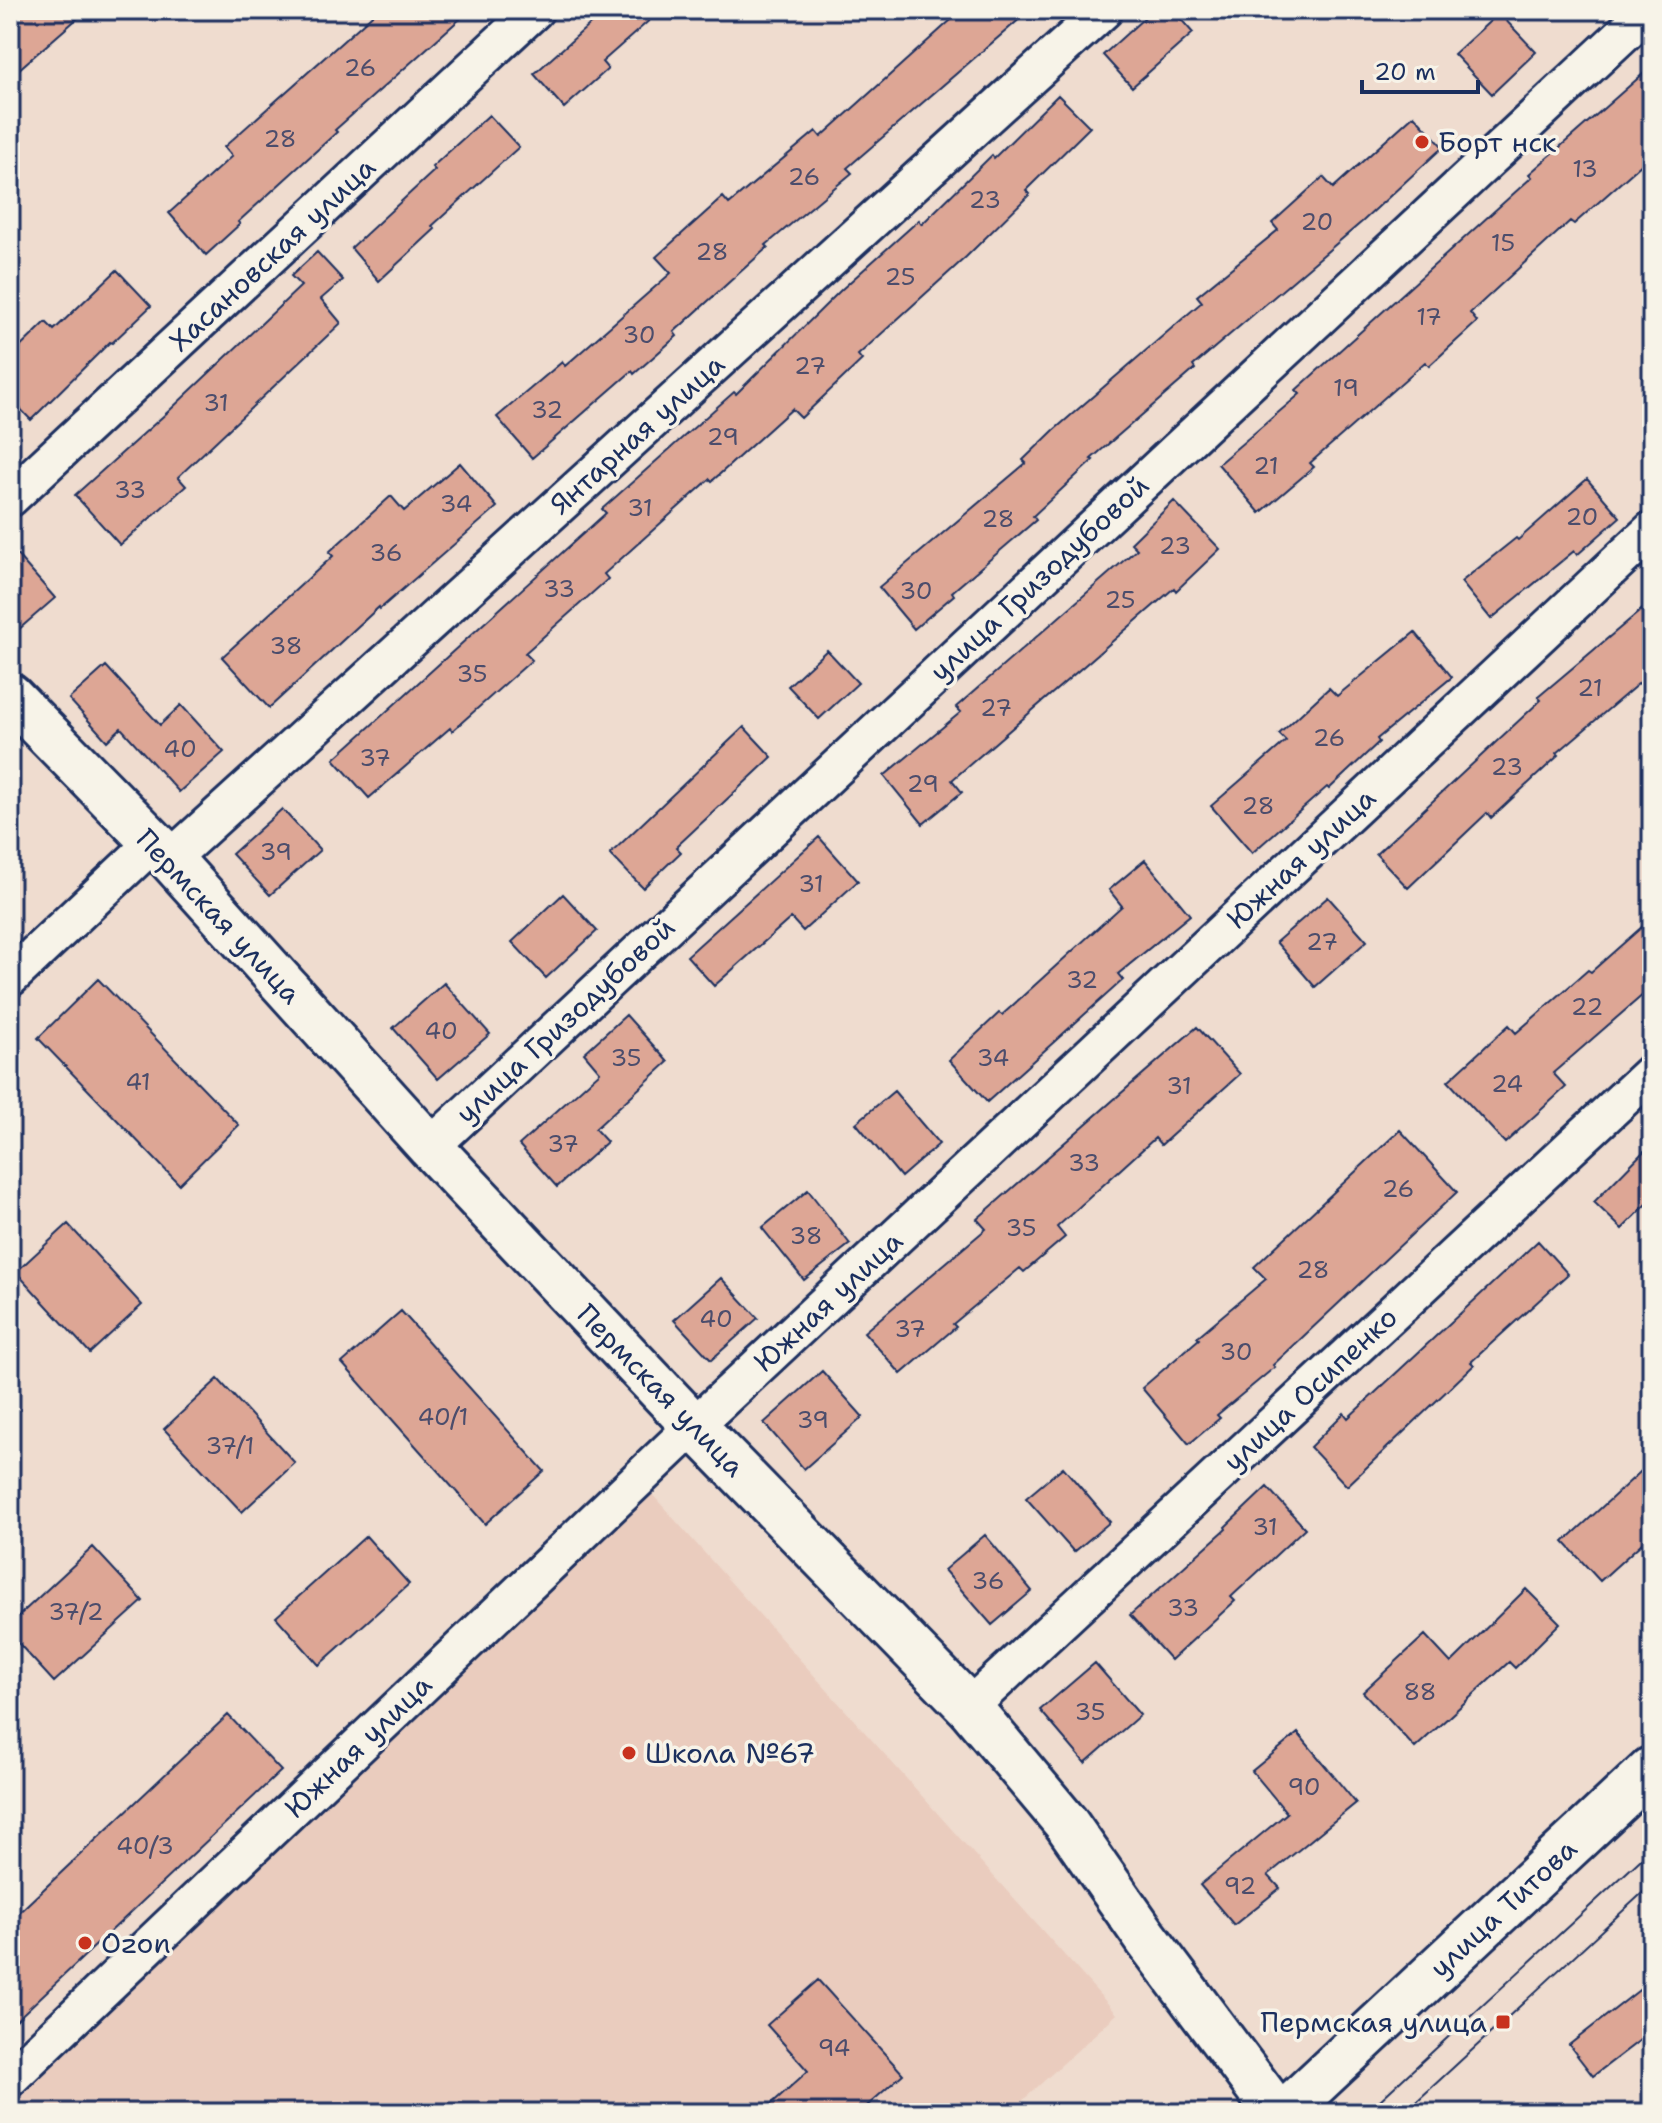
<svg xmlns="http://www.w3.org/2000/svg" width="1662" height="2123" font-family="'Shantell Sans',sans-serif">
<rect width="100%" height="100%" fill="#efdccf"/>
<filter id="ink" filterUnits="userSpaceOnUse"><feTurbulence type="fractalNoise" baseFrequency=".0125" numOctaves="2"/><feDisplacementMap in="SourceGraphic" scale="16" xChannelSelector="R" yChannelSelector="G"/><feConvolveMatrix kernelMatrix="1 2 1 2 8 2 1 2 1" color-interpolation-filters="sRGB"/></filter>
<g filter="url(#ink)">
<path fill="#eaccbe" d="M650,1492l467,522 -108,99h-999v-14z"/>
<path fill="#dda695" stroke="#1b2f5e" stroke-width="2" d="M10,10h77l-77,67z
M378,10h92l-135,120 2,2 -99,90 2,2 -34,31 -37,-42 63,-57 -8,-9z
M606,10h55l-59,52 6,7 -44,39 -30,-34z
M962,10h68l-183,158 5,5 -86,72 2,2 -94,85 3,4 -43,38 -2,-3 -100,87 -35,-41 65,-55 3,4 106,-93 -15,-16 67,-60 6,7 87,-73 5,6z
M1153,10h20l20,23 -61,54 -29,-32z
M1499,13l37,39 -44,42 -38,-40z
M1652,66v89l-78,69 -4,-3 -100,92 7,9 -48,44 -4,-4 -115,101 4,4 -54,46 -42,-49 82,-70 -4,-4 236,-213 -3,-3z
M1058,95l32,32 -64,63 4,4 -64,63 -108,98 4,5 -61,58 -9,-9 -80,72 -2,-2 -106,95 4,5 -83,74 7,7 -80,71 -2,-3 -81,70 -35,-39 272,-246 -4,-4 132,-117 2,2 105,-104 78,-70 3,4 70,-69 2,3z
M489,115l30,32 -87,79 3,3 -56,52 -28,-33 84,-78 -3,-3z
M1414,115l29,32 -80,74 -170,145 2,3 -104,90 2,1 -60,56 3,4 -84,72 2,3 -40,34 -35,-42 147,-124 -3,-3 31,-30 148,-128 -5,-6 81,-66 -6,-7 51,-46 10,11z
M317,252l26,28 -22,19 20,24 -163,154 8,9 -66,59 -45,-50 95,-85 131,-124 -10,-10z
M117,270l34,36 -39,37 -2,-1 -79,78 -21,-22v-41l36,-35 8,8z
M460,463l37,44 -117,102 -1,-2 -110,101 -47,-51 111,-101 -4,-4 62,-56 13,15z
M1587,479l33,38 -43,38 -3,-4 -83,68 -30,-37 55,-44 2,2z
M1174,501l46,48 -44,42 -2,-3 -222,192 10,12 -39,32 -39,-48 77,-64 -5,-5 181,-158 -6,-6z
M10,547l45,51 -45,39z
M1652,601v71l-95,81 2,2 -68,63 -4,-5 -79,75 -32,-34 165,-154 -3,-3z
M1415,632l37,45 -75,62 2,3 -50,47 -2,-2 -75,66 -41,-47 75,-65 -7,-7 50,-46 8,8z
M827,650l31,33 -39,36 -31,-33z
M106,666l54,59 21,-20 43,47 -45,40 -58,-64 -14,13 -38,-42z
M744,727l28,30 -96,90 5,5 -38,36 -33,-34z
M282,809l38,41 -50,45 -38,-41z
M819,837l39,44 -55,50 -12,-13 -77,68 -27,-30z
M1145,860l45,55 -72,59 5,6 -136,122 -38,-42 50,-47 3,2 120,-109 -13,-16z
M563,894l34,37 -51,47 -34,-36z
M1328,897l39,44 -52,46 -39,-45z
M1652,918v69l-99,86 13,14 -61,56 -57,-62 61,-56 7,8 72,-63 3,2z
M98,979l141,146 -60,59 -141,-146z
M444,983l46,51 -52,45 -45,-51z
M626,1015l42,47 -73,67 12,13 -50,45 -38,-42 81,-73 -16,-19z
M1197,1027l43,47 -79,71 -6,-7 -98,89 8,10 -41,35 -4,-4 -67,56 3,3 -55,47 -37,-42 122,-103 -9,-10z
M894,1091l45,53 -38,33 -45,-54z
M1400,1130l57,62 -184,173 2,2 -58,48 3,3 -31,26 -47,-56 57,-49 -2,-2 69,-58 -12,-12z
M1652,1143v56l-30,30 -28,-27z
M808,1190l42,54 -46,36 -42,-52z
M68,1224l74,81 -52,48 -74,-81z
M1538,1241l30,33 -97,88 3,3 -127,121 -37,-39 34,-34 4,5z
M721,1278l37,40 -47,42 -37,-40z
M401,1311l143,160 -59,53 -143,-161z
M822,1371l41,46 -59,52 -40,-46z
M218,1379l77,84 -53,49 -78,-83z
M1652,1461v73l-52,47 -36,-39z
M1063,1467l47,55 -36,30 -48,-54z
M1267,1487l38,41 -74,69 4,4 -64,59 -41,-45 96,-86 -1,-2z
M985,1535l47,56 -40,34 -48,-55z
M366,1536l43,48 -90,81 -43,-48z
M93,1547l50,54 -89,81 -44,-48v-10z
M1526,1589l34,34 -45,45 -6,-6 -94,86 -52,-56 62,-57 26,28z
M1095,1663l45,52 -55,48 -45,-53z
M228,1715l53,56 -271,255v-105z
M1298,1733l58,70 -88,72 12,13 -46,37 -34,-40 87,-72 -35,-42z
M818,1980l85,94 -44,39h-98l47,-42 -41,-46z
M1652,1980v51l-59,45 -24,-31z"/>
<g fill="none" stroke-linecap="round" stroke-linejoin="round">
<defs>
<path id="street" d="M10,498l525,-488
M170,859l934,-849
M10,978l143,-135
M430,1147l1219,-1137
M969,1707l683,-635
M10,2078l684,-652 958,-896"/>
<path id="secondary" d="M10,696l160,163 260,288 264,279 275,281 97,116 81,116 130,174
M1284,2113l368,-344"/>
</defs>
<use href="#street" stroke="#1b2f5e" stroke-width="42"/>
<use href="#secondary" stroke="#1b2f5e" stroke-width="50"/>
<use href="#street" stroke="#f7f3e8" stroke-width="36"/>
<use href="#secondary" stroke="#f7f3e8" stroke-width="44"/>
<path stroke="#1b2f5e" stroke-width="2" d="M1366,2113l286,-264
M1404,2113l248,-229"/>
</g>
</g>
<g fill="#c8321e" stroke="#f7f3e8" stroke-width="3">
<circle cx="1422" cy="142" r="8"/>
<circle cx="629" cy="1753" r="8"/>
<circle cx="85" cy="1943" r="8"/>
<rect x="1495" y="2014" width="16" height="16" rx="4"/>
</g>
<g text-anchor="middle" stroke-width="7" stroke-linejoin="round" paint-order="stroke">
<g font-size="24" fill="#4c4d6c">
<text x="360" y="76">26</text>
<text x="280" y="147">28</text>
<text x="1585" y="177">13</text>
<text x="804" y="185">26</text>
<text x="985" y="208">23</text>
<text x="1317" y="230">20</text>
<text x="1503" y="251">15</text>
<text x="712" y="260">28</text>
<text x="900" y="285">25</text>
<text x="1429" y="325">17</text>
<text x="639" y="343">30</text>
<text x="810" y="374">27</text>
<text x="1346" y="396">19</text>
<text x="216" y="411">31</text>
<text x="547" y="418">32</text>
<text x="723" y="445">29</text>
<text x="1266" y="474">21</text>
<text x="130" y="498">33</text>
<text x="456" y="512">34</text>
<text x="640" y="516">31</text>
<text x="1582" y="525">20</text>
<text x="998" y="527">28</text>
<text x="1175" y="554">23</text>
<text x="386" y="561">36</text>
<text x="559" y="597">33</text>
<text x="916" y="599">30</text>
<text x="1120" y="608">25</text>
<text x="286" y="654">38</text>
<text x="472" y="682">35</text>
<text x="1590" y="696">21</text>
<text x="996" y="716">27</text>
<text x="1329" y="746">26</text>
<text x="180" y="757">40</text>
<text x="375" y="766">37</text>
<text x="1507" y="775">23</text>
<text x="923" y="792">29</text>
<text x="1258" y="814">28</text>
<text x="276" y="860">39</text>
<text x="811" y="892">31</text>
<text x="1322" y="950">27</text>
<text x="1082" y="988">32</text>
<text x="1587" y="1015">22</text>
<text x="441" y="1039">40</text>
<text x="626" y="1066">35</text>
<text x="993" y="1066">34</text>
<text x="138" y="1090">41</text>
<text x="1507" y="1092">24</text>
<text x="1179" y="1094">31</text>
<text x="563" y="1152">37</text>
<text x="1084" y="1171">33</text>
<text x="1398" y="1197">26</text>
<text x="1021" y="1236">35</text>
<text x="806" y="1244">38</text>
<text x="1313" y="1278">28</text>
<text x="716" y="1327">40</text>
<text x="910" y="1337">37</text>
<text x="1236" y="1360">30</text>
<text x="443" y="1425">40/1</text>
<text x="813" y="1428">39</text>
<text x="230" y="1454">37/1</text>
<text x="1265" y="1535">31</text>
<text x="988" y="1589">36</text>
<text x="1183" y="1616">33</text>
<text x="76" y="1620">37/2</text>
<text x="1420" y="1700">88</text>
<text x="1090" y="1720">35</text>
<text x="1304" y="1795">90</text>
<text x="145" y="1854">40/3</text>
<text x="1240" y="1894">92</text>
<text x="834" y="2056">94</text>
</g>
<g font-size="28" fill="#1b2f5e" stroke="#f7f3e8" text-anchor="start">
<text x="1438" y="152">Борт нск</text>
<text x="645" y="1763">Школа №67</text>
<text x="101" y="1953">Ozon</text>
<text x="1487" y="2032" text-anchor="end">Пермская улица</text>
</g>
<g font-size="28" fill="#1b2f5e" stroke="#f7f3e8">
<text transform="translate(272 254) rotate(-43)" y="10">Хасановская улица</text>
<text transform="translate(637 434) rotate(-42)" y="10">Янтарная улица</text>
<text transform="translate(1039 578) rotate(-43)" y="10">улица Гризодубовой</text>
<text transform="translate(1301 858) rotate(-43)" y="10">Южная улица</text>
<text transform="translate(219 916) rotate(47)" y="10">Пермская улица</text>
<text transform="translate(565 1020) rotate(-43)" y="10">улица Гризодубовой</text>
<text transform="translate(828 1301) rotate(-43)" y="10">Южная улица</text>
<text transform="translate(1310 1389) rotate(-43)" y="10">улица Осипенко</text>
<text transform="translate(661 1390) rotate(46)" y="10">Пермская улица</text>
<text transform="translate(358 1746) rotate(-44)" y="10">Южная улица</text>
<text transform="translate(1503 1908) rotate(-43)" y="10">улица Титова</text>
</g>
</g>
<rect width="1662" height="2123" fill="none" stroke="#f7f3e8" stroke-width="40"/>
<rect x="20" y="20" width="1622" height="2083" fill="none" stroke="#1b2f5e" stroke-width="3" filter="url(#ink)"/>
<path d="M1362 80v12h116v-12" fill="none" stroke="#1b2f5e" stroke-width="4"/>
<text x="1374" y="80" font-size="24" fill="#1b2f5e" stroke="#f7f3e8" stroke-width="6" paint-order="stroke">20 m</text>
</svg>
